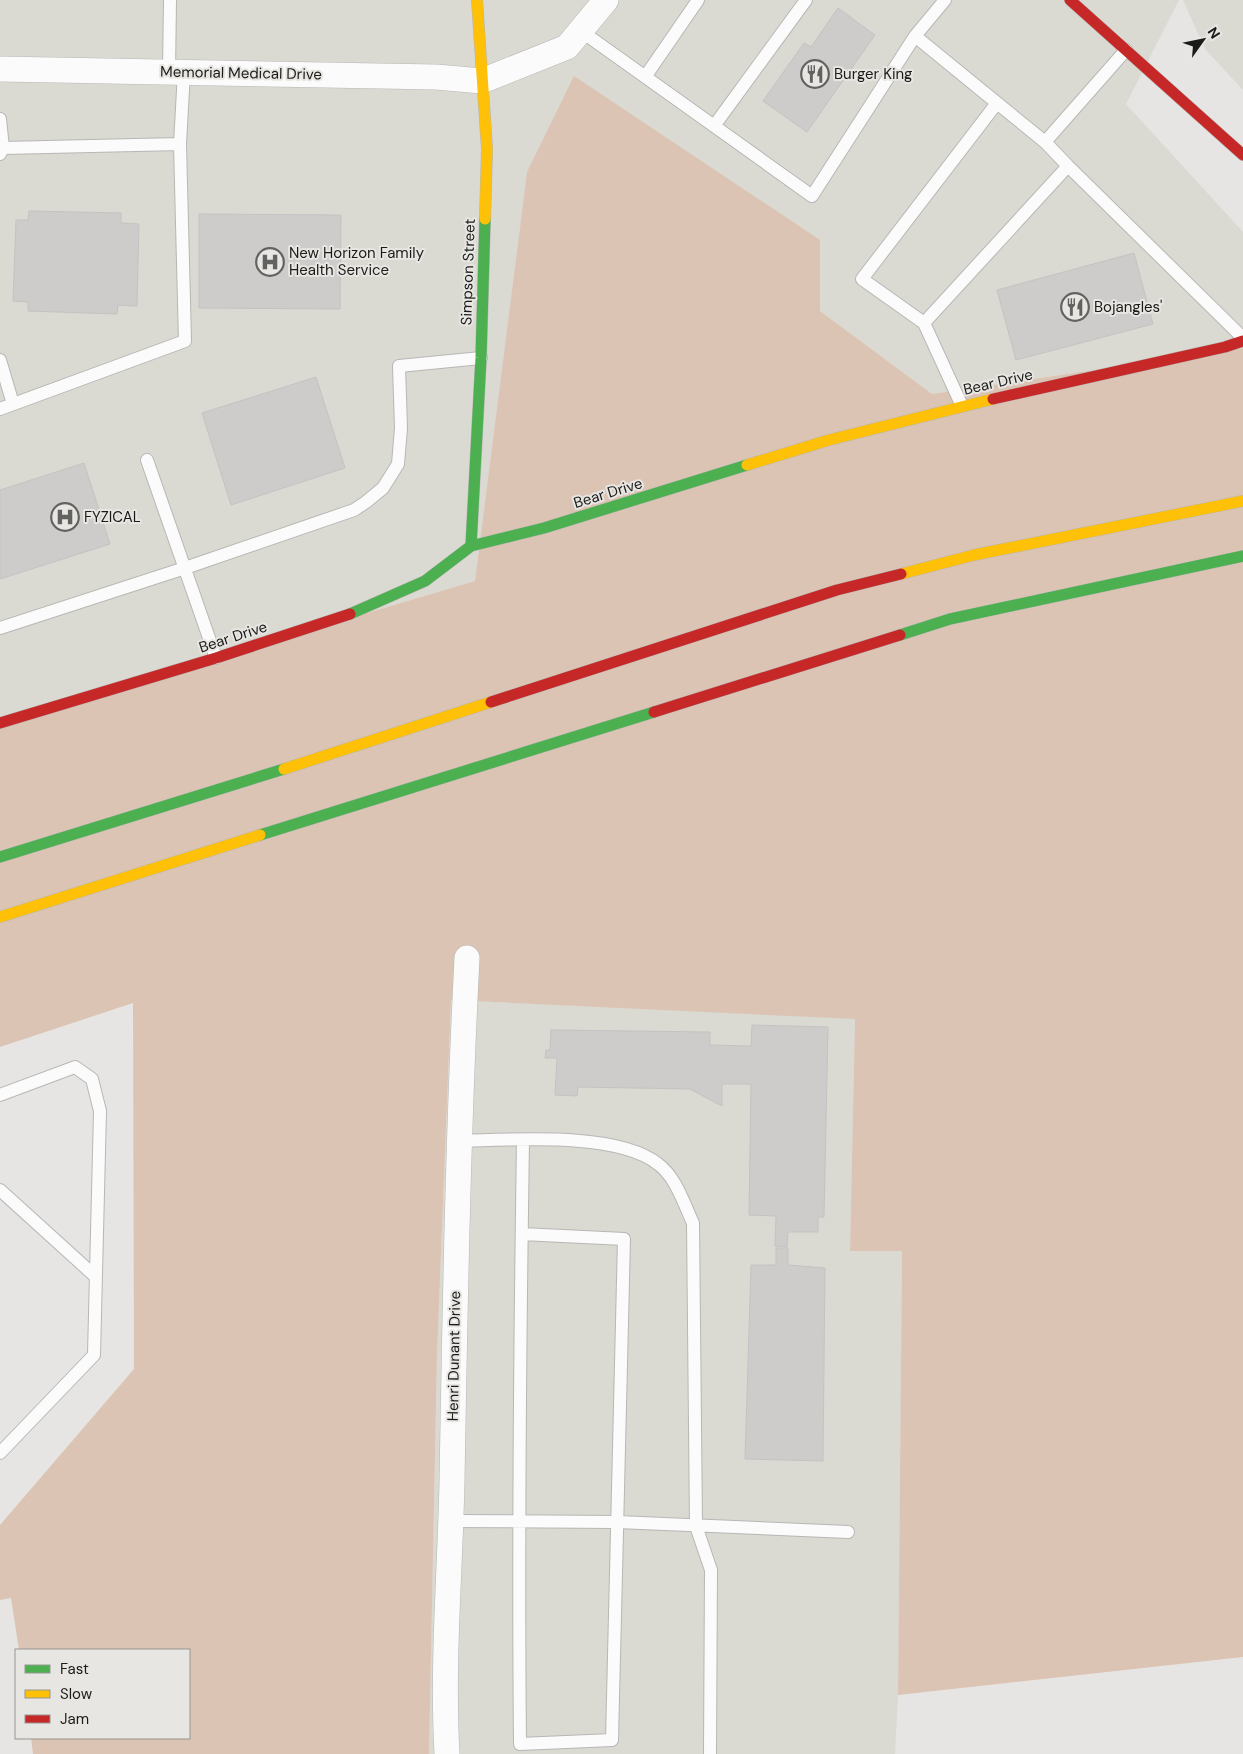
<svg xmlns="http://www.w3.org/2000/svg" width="1243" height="1754" font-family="'DM Sans',sans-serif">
<rect width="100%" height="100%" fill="#e6e5e3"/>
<path fill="#dad9d2" d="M0,0h1179l-53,104 117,128v116l-311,46 -112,-83v-71l-293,-68 -52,409 -475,141z
M1183,0h60v90l-38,-41z
M451,1000l404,18 -5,233h52l-4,444 -3,59h-466l8,-399z"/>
<path fill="#dcc4b4" d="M574,76l246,164v71l112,83 311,-46v1309l-345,38 4,-444h-52l5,-232 -404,-19 -14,355 -8,399h-396l-2,-16h158v-88h-170l-8,-52 -11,2v-75l134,-156 -1,-366 -133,44v-325l475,-141 52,-409z"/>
<path fill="#cdcccb" stroke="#c4c3c2" d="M838,8l37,27 -68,97 -44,-31 41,-58 7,4z
M29,211l92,2v10l18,1 -2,82 -19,-1 -1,9 -89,-3v-9l-15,-1 3,-81h12z
M199,214l142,1 -1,94 -141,-1z
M1134,253l19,71 -137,36 -19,-70z
M316,377l29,91 -114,37 -29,-92z
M84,463l26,81 -110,35v-89z
M752,1025l76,2 -4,190h-6v15h-30l-1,15 -12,-1 1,-30 -27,-1 2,-131h-29v22l-32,-17 -112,-2 -1,9 -22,-1 2,-37h-12l1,-8h4l1,-20 159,2v13l41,1z
M776,1248h12v17l37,3 -2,193 -78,-2 6,-194h25z"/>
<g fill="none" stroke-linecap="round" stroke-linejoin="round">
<defs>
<path id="lane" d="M581,31l231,165 103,-160 82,67 -135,176 62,44
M915,36l30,-36
M169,72l1,-72
M645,77l53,-77
M997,103l48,39
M0,119l3,29 -3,6
M714,126l92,-126
M3,148l177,-4
M1068,166l175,172
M0,360l13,44
M962,406l-38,-83 144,-157 -23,-24 81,-92
M0,409l185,-68 -5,-197 4,-72
M147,460l69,198
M0,628l185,-60 169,-58 12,-8 17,-14 15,-24 3,-36 -2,-62 82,-8
M0,1095l75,-28 17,12 8,32 -6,244 -94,98
M458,1141c52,-1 159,-10 200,23 18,13 26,40 35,59l3,303 15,44 -1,184
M0,1190l96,87
M522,1234l102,5 -12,501 -92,4c-2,-202 0,-403 3,-604
M450,1521l168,1 230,10"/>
<path id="street" d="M0,69l436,8 46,4 85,-34 39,-47
M447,1754c-5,-91 3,-181 5,-272 3,-175 6,-349 15,-524"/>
<path id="fast" d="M471,546l10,-188 4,-139
M350,614l75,-33 46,-35 73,-18 203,-63
M900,635l50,-16 293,-63
M260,835l394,-123
M0,857l284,-88"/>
<path id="slow" d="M477,0l10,149 -2,70
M747,465l82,-25 164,-41
M901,574l73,-19 269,-54
M284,769l207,-67
M0,917l260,-82"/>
<path id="jam" d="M1070,0l173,155
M993,399l232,-52 18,-6
M491,702l346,-112 64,-16
M654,712l246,-77
M0,723l216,-65 134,-44"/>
</defs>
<use href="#lane" stroke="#b7b7b5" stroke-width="14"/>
<use href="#street" stroke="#b7b7b5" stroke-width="26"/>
<use href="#fast" stroke="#b7b7b5" stroke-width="12"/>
<use href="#slow" stroke="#b7b7b5" stroke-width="12"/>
<use href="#jam" stroke="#b7b7b5" stroke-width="12"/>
<use href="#lane" stroke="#fbfbfb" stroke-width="12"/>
<use href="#street" stroke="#fbfbfb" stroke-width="25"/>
<use href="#fast" stroke="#4caf50" stroke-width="11"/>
<use href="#slow" stroke="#ffc107" stroke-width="11"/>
<use href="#jam" stroke="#c62828" stroke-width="11"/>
</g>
<defs>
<symbol id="restaurant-ring" viewBox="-11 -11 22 22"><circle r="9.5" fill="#e7e6e2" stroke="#626260" stroke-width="1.5"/><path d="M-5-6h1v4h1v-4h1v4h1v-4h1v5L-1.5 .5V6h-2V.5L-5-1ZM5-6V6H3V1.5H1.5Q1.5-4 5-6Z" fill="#626260"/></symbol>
<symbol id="hospital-ring" viewBox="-11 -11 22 22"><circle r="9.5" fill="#e7e6e2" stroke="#626260" stroke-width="1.5"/><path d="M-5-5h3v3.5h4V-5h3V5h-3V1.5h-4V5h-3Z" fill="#626260"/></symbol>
</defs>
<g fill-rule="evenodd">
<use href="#restaurant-ring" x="799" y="58" width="32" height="32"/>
<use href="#hospital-ring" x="254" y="246" width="32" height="32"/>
<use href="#restaurant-ring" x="1059" y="291" width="32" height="32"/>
<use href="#hospital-ring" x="49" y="501" width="32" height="32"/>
</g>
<g text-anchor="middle" stroke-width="4" stroke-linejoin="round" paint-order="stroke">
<g font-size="15" fill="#1b1b19" stroke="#e7e6e2">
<text transform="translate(241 73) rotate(1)" y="5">Memorial Medical Drive</text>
<text transform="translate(468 272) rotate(-88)" y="5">Simpson Street</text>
<text transform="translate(998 382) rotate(-13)" y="5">Bear Drive</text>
<text transform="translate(608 493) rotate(-17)" y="5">Bear Drive</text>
<text transform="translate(233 637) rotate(-18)" y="5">Bear Drive</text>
<text transform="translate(454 1356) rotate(-89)" y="5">Henri Dunant Drive</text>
</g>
<g font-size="15" fill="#1b1b19" stroke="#e7e6e2" text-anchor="start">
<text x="834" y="79">Burger King</text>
<text x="289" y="258">New Horizon Family<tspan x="289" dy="17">Health Service</tspan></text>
<text x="1094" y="312">Bojangles'</text>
<text x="84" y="522">FYZICAL</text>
</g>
</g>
<rect x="15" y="1649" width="175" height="90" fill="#e7e6e2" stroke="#959592"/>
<rect x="25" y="1665" width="25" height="8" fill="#4caf50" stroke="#959592"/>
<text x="60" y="1674" font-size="15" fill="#1b1b19">Fast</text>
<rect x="25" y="1690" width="25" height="8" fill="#ffc107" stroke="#959592"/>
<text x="60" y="1699" font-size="15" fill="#1b1b19">Slow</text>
<rect x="25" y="1715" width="25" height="8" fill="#c62828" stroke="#959592"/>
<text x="60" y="1724" font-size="15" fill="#1b1b19">Jam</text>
<g transform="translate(1203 40) rotate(57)" stroke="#e7e6e2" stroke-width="4" paint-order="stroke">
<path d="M0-4L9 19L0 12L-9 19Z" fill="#1b1b19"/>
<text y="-8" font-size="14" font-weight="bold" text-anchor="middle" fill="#1b1b19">N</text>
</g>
</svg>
